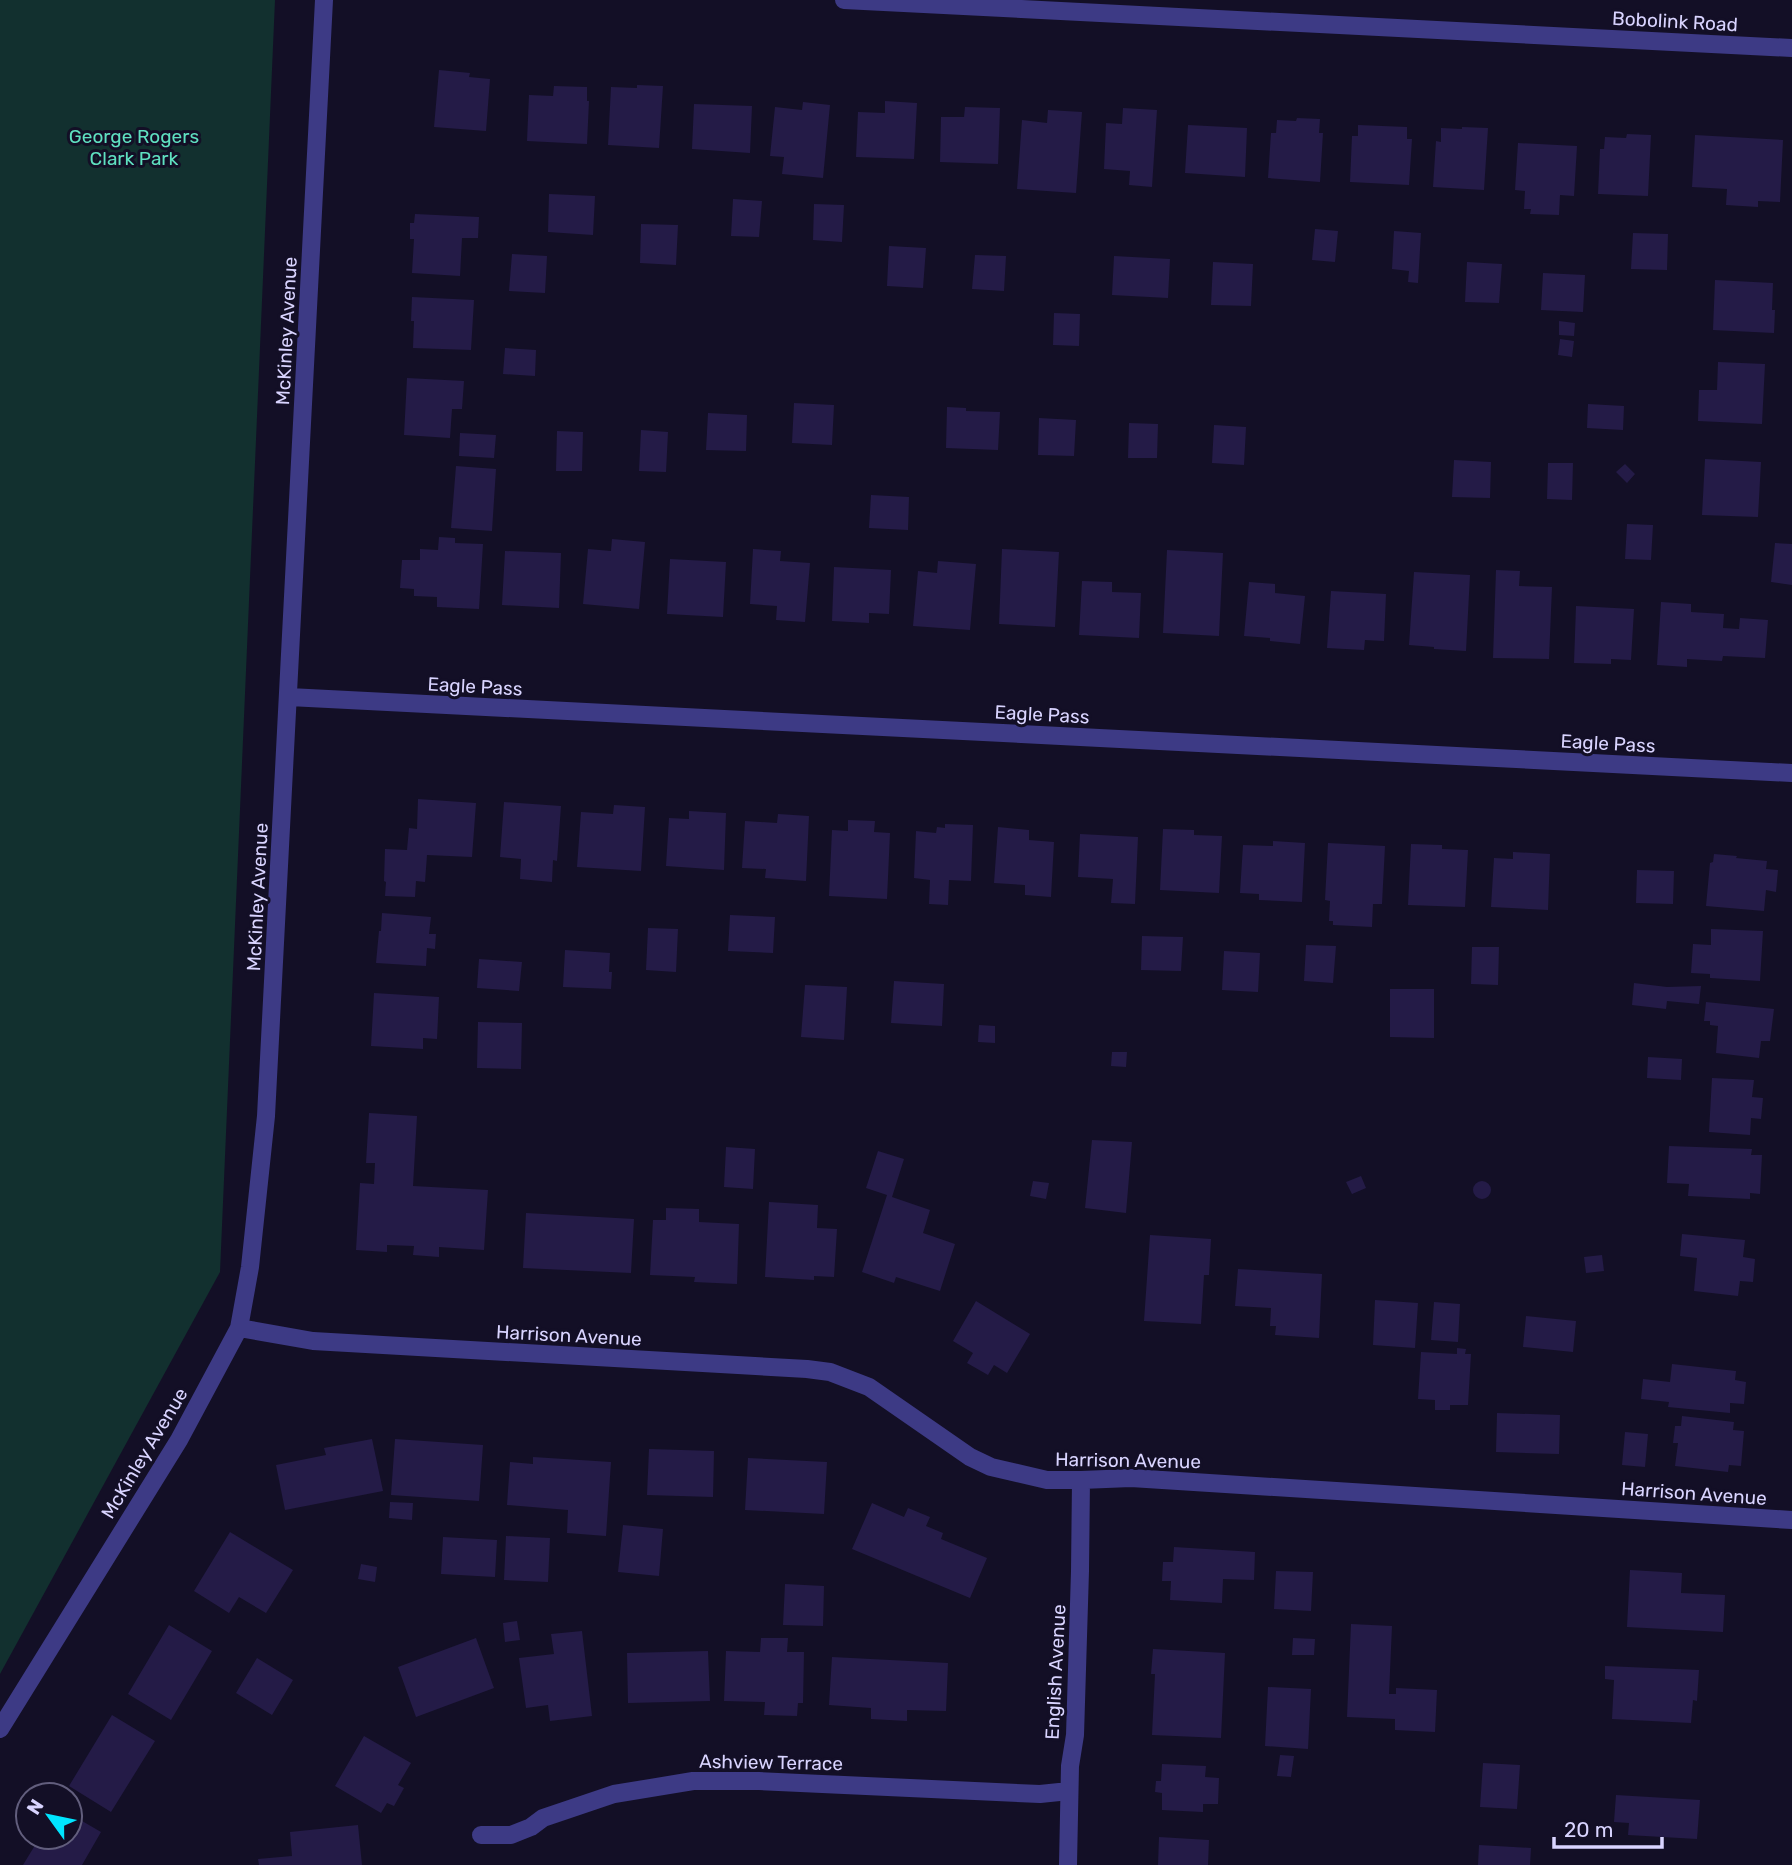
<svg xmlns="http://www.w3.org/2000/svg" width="1792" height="1865" font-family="Rubik,sans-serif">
<rect width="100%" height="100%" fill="#130f26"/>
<path fill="#12302f" d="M0,0h275l-55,1272 -220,402z"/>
<path fill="#241b47" d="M439,70l31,3 -1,4 21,2 -4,52 -52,-4z
M637,85l26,1 -4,62 -51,-3 3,-58 26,1z
M554,86l33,1v14h2l-2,43 -60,-3 2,-46 24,1z
M885,101l32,2 -3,56 -58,-2 2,-45 27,1z
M803,102l27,3 -7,73 -41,-4 2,-17 -14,-1 5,-49 27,3z
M694,104l58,2 -2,47 -58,-4z
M965,107l35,1 -2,56 -58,-2 1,-45h23z
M1123,108l34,2 -5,77 -23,-2 1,-14 -26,-2 2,-46 16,1z
M1048,110l34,2 -6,81 -59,-4 5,-69 25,3z
M1297,118l23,1 -1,14h4l-3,49 -52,-4 3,-45h5l1,-13 19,1z
M1188,125l59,3 -2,49 -60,-4z
M1358,125l49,2v12h5l-3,46 -59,-3 2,-46h6z
M1462,127l26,1 -4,62 -51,-3 3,-46 5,1v-14l21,1z
M1627,134l24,1 -3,61 -50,-2 2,-45h4l1,-12 21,1z
M1695,135l88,5 -3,62 -22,-1v6l-32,-2 1,-16 -35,-2z
M1518,143l59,3 -3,50 -14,-1 -1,20 -29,-1 1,-5h-7l1,-18 -10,-1z
M549,194l46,2 -2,39 -45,-3z
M733,199l29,2 -3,36 -28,-1z
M814,204l30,1 -2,37 -29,-2z
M415,214l64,3 -1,21h-16l-2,38 -48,-3 2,-34h-4v-16h4z
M641,224l37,1 -2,40 -36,-2z
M1315,229l23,2 -3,31 -23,-2z
M1394,231l27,2 -3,50 -10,-1 1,-11 -17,-2z
M1633,233l35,1 -1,36 -36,-1z
M889,246l37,2 -3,40 -36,-2z
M512,254l35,2 -2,37 -36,-2z
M975,255l31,1 -2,35 -32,-2z
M1114,256l56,3 -2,39 -56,-3z
M1213,262l40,2 -2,42 -40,-1z
M1467,262l35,2 -3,39 -34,-1z
M1543,273l42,2 -2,37 -42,-2z
M1715,280l58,3 -1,27h3l-1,23 -61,-3z
M412,297l62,3 -3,50 -58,-2 1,-27h-3z
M1054,313l26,1 -1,32 -26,-1z
M1559,321l16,2 -1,13 -15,-1z
M1560,339l14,2 -2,16 -14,-2z
M505,348l31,2 -1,26 -32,-2z
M1718,362l47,2 -3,60 -64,-3 1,-31h18z
M407,378l57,3 -2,28h-10l-2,29 -46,-3z
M794,403l40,2 -2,40 -40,-2z
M1588,404l36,2 -1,24 -36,-2z
M947,407l19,1v3l34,1 -2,38 -52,-2z
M708,413l39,2 -1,36 -40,-1z
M1039,418l37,2 -2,36 -36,-1z
M1129,423l29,1 -1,34h-29z
M1214,425l32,2 -2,38 -32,-2z
M641,430l27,2 -2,40 -27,-1z
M557,431l26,1 -1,39h-26z
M460,433l36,2 -2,23 -35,-2z
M1705,459l56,3 -3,55 -56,-2z
M1454,460l37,2 -1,36 -38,-1z
M1548,463h25l-1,37 -25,-1z
M1625,464l10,10 -8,9 -11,-11z
M456,466l40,3 -4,62 -41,-3z
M871,495l38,2 -1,33 -39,-2z
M1627,524l26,1 -2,35 -26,-1z
M439,537l16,1v5l28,1 -4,65 -42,-2v-10l-23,-1v-7l-14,-1 2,-28h18v-11l18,1z
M612,539l33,3 -6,67 -56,-5 5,-55 23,2z
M1775,543l17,1v41l-21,-3z
M753,549l28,2 -1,10 30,2 -5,59 -29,-2 1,-14 -27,-2z
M1002,549l57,3 -4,75 -56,-3z
M1167,550l56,3 -4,83 -56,-3z
M505,551l56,2 -2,55 -57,-3z
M670,559l56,3 -3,55 -56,-3z
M938,561l38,3 -6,66 -57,-4 5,-55 19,2z
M834,567l57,3 -2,44 -20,-1v10l-37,-2z
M1496,570l24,1 -1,15 33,1 -3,72 -56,-1z
M1414,572l56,3 -4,76 -32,-2v-2l-25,-2z
M1082,581l30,1v10l29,1 -2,45 -60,-3z
M1249,582l26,2v9l30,3 -5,48 -30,-3v-3l-26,-2z
M1331,591l55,3 -2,47 -19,-1 -1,10 -37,-2z
M1661,602l30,2v8l33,2 -1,14 16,1 1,-11 28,2 -3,38 -42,-2 -1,5 -35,-2v8l-30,-2z
M1576,606l58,3 -3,51 -20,-1v5l-37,-1z
M418,799l58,4 -4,54 -45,-2 -2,27 -9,-1 -1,16 -30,-1 1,-14 -2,-1 1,-32 22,1 2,-22 8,1z
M504,802l57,4 -4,55 -4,-1 -1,22 -32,-3 1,-20 -21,-2z
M614,805l31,2 -4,64 -64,-4 4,-55 32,2z
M689,811l37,2 -2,57 -58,-4 3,-48 20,1z
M778,814l31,2 -3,65 -41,-3 1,-9 -24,-1 3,-47 32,2z
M848,820l27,1 -1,11 16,1 -3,66 -58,-3 3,-66 16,1z
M945,824l28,1 -2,56 -22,-1 -1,25 -19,-1 1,-24 -16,-2 2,-47 20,2 1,-6 8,1z
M998,827l31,3v10l25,2 -3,55 -26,-2v-10l-31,-2z
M1163,829l31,1v5l28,1 -3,57 -59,-3z
M1080,834l58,3 -3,67 -24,-1 2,-24 -35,-2z
M1273,841l32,2 -3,59 -43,-2v-6l-19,-1 3,-48 30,1z
M1328,843l57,3 -3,58h-9l-1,23 -39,-2v-4h-4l1,-20 -5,-1z
M1411,844l31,1v4l26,1 -3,57 -57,-2z
M1513,852l37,2 -2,56 -57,-3 3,-49 19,1z
M1714,854l23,2 -1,2 31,3 -1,8 12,1 -2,22 -10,-2 -2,21 -58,-5 4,-43 3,-1z
M1637,870l37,1 -1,33 -37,-1z
M382,913l49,4 -2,17h7l-1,15 -8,-1 -1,18 -50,-3 3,-32h2z
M730,915l45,2 -2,36 -45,-2z
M648,928l30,1 -2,43 -30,-2z
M1711,929l52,2 -3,50 -50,-3v-4l-19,-1 2,-29 18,1z
M1142,936l41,1 -2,34 -40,-1z
M1306,945l30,1 -3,37 -29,-2z
M1472,947h27l-1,38 -27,-1z
M565,950l45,3 -1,19h3l-1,17 -48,-2z
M1224,951l36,2 -2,39 -36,-2z
M479,959l43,3 -3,29 -42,-3z
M894,981l50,3 -2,42 -51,-3z
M1634,983l33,4 34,-1 -2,18 -32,-3 -1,8 -34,-4z
M805,985l42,2 -3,53 -43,-3z
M1390,989h44v49l-44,-1z
M374,993l65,4 -2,42 -14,-1v11l-52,-3z
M1706,1002l68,7 -4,32h-9l-2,17 -43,-5 2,-27 -8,-1v-4h-6z
M478,1022l44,1 -1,46 -44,-1z
M979,1025l16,1v17l-17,-1z
M1112,1052h15l-1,15 -15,-1z
M1648,1057l34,2 -1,21 -34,-2z
M1712,1078l42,2 -2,17 11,1 -2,21 -10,-1 -1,17 -41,-3z
M369,1113l48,3 -4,70 75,4 -4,60 -45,-3v10l-26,-2 1,-9 -27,-1v7l-31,-2 4,-67 14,1 1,-21h-9z
M1092,1140l40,2 -6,71 -41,-5z
M1669,1146l83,3 -1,6h11l-2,39 -10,-1v6l-62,-3 1,-12 -22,-1z
M726,1147l29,2 -2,40 -29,-2z
M878,1151l26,8 -12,38 38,13 -7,23 32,11 -15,47 -44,-14 -2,6 -32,-11 25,-77 -21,-7z
M1361,1176l5,12 -14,6 -6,-12z
M1033,1181l16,2 -3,16 -16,-3z
M1473 1190a9 9 0 1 1 18 0a9 9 0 1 1-18 0Z
M769,1202l49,3 -1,23 20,1 -3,48 -20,-1v4l-49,-3z
M666,1208l33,1v13l40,2 -2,60 -43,-2 1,-5 -45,-2 3,-55h13z
M526,1213l108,6 -3,54 -108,-5z
M1682,1234l63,6 -2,17 12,2 -2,23 -13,-1 -2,15 -44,-5 3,-33 -17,-2z
M1150,1235l61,4 -2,36h-5l-3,49 -57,-3z
M1602,1255l2,16 -18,2 -2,-16z
M1238,1269l84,5 -3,64 -44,-3 1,-9h-6l1,-18 -36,-2z
M1375,1300l43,3 -3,45 -42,-3z
M976,1301l54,33 -23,39 -13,-8 -6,10 -21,-12 6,-10 -20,-12z
M1434,1302l26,2 -2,38 -27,-2z
M1526,1316l50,5 -3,31 -50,-5z
M1457,1348l9,1 -1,5h6l-3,51h-18v5h-15v-10l-17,-1 3,-47 36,2z
M1672,1364l64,7 -1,9 11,2 -2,22 -14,-1v10l-62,-6 1,-5 -28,-3 2,-20 27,3z
M1497,1413l63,2 -1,39 -63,-2z
M1682,1416l52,6 -1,8 11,1 -3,35 -12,-1 -1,7 -53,-6 3,-23h-5l2,-17h6z
M1625,1432l23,2 -3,33 -23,-2z
M372,1439l11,52 -98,19 -9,-45 50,-10 -2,-7z
M395,1439l88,6 -4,56 -88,-6z
M649,1449l65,2 -1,46 -66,-2z
M533,1457l78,5 -5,74 -39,-3 1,-23 -61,-5 3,-43 23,2z
M748,1458l79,4 -3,52 -79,-4z
M390,1502l23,1 -1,17 -23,-2z
M872,1503l32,14 4,-9 22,9 -4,9 17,7 -2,6 46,19 -17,40 -118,-49z
M623,1525l40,4 -4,47 -41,-4z
M230,1532l63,38 -27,43 -27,-16 -10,16 -35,-22z
M506,1536l44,2 -2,44 -44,-2z
M443,1537l54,3 -2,37 -54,-3z
M1174,1547l81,5 -1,28 -31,-1 -1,24 -52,-3 1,-19h-9l1,-19h10z
M361,1564l16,3 -2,15 -17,-3z
M1630,1570l52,3 -1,20 44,2 -2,37 -96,-5z
M1276,1571l37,1 -2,39 -37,-2z
M785,1584l39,2 -1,40 -40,-1z
M517,1621l3,19 -15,2 -2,-19z
M1351,1624l41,2 -3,68h7v-6l41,2 -2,42 -40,-2v-11l-48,-2z
M169,1625l43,26 -41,69 -43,-26z
M582,1631l10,85 -42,5 -2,-16 -22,3 -7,-50 35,-4 -3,-20z
M476,1638l18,50 -78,29 -18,-50z
M761,1638h27l-1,14h17l-1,51h-5l-1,13 -33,-1 1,-13 -41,-1 2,-50 34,1z
M1293,1638l22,1 -1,16h-22z
M1153,1649l72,4 -4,85 -69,-3 3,-61h-4z
M708,1651l2,50 -82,2 -1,-50z
M832,1657l116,6 -2,48 -39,-1v11l-36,-2v-11l-42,-3z
M257,1658l36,22 -21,35 -36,-22z
M1605,1666l94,4 -2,31 -4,-1 -2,23 -79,-4 2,-39 -9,-1z
M1268,1687l43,2 -3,60 -43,-3z
M112,1715l43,26 -44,71 -42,-26z
M364,1736l47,27 -13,22 6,3 -10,18 -7,-3 -6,10 -46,-27z
M1280,1755l14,1 -3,21 -14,-1z
M1483,1763l37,2 -3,44 -37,-2z
M1162,1764l44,2 -1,11 14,1 -1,26h-15v8l-41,-2v-17l-7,-1 1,-11h5z
M1616,1795l84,5 -3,39 -69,-4 1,-12 -15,-1z
M70,1814l31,18 -19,33h-59l17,-28h30z
M358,1825l4,40h-103l-1,-6 34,-3 -2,-24z
M1159,1837l50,3 -1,25h-50z
M1479,1845l52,3 -1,17h-52z"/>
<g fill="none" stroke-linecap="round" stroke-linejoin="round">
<path stroke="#3d3a85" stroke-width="18" d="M844,0l948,48
M289,697l1503,76
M239,1328l74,13 494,28 23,3 39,15 101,70 21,10 56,13h34l50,-2 661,42
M0,1729l179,-289 60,-112 11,-61 16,-151 58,-1116
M481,1835h30l20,-8 12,-9 71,-24 79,-13h66l281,13 29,-3
M1068,1865l2,-99 5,-31 5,-164 1,-91"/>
</g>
<g text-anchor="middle" stroke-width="6" stroke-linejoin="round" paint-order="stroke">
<g font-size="19" fill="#d9d4ff" stroke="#130f26">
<text transform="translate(1675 21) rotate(3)" y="7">Bobolink Road</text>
<text transform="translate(286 331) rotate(-87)" y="7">McKinley Avenue</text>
<text transform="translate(475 686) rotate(3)" y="7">Eagle Pass</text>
<text transform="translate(1042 714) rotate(3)" y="7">Eagle Pass</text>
<text transform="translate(1608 743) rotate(3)" y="7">Eagle Pass</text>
<text transform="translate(257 897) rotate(-87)" y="7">McKinley Avenue</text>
<text transform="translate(569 1335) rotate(3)" y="7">Harrison Avenue</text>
<text transform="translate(144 1453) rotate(-59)" y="7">McKinley Avenue</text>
<text transform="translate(1128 1460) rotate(1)" y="7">Harrison Avenue</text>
<text transform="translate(1694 1493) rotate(4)" y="7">Harrison Avenue</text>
<text transform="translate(1055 1672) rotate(-87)" y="7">English Avenue</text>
<text transform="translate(771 1762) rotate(1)" y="7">Ashview Terrace</text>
</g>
<g font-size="19" fill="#5fe0c0" stroke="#130f26">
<text x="134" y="143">George Rogers<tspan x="134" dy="22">Clark Park</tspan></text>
</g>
</g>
<g transform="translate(49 1816) rotate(303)"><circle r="33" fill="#130f26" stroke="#625e7d" stroke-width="2"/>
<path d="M0-5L12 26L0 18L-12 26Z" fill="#00e5ff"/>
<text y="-10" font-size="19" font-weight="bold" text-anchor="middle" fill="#d9d4ff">N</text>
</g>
<path d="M1554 1837v10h108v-10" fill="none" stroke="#d9d4ff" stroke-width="3.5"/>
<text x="1564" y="1837" font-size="21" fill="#d9d4ff" stroke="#130f26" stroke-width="5" paint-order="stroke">20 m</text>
</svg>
